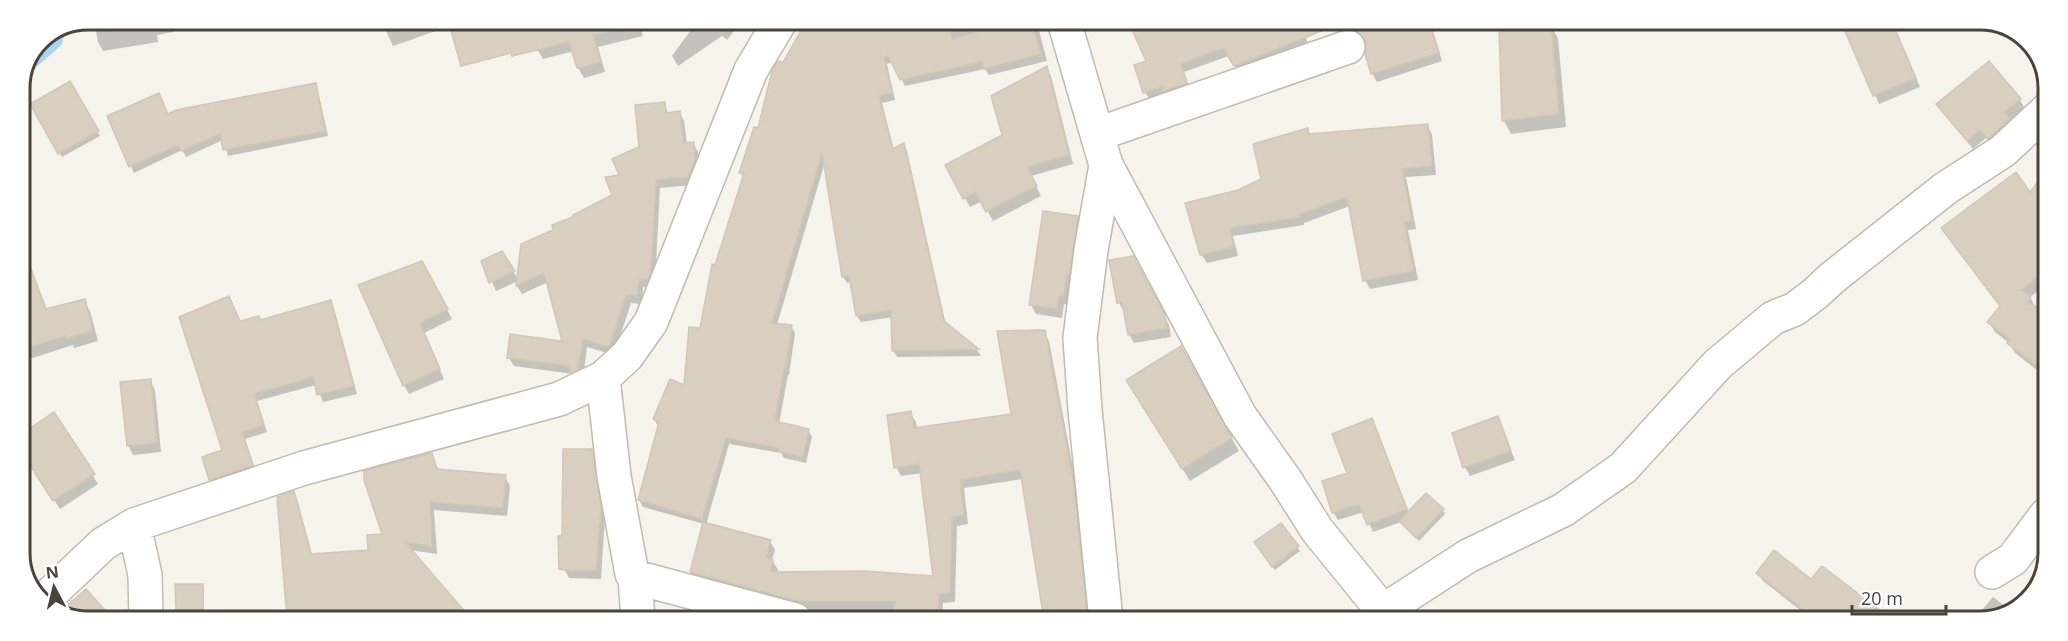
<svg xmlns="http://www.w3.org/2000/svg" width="2068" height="641" font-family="'Open Sans',sans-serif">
<rect width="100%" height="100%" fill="#f6f3ec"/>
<path fill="#0003" d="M94,20h77l2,12 -16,3 1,7 -55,9 -5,-9z
M381,20h70l2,5 -60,21z
M519,20h119l5,16 -45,11 7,25 -21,6 -6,-10 -4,-17 -31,8z
M698,20h44l-15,20 -5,-4 -44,30 -6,-10z
M809,20l230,1 -2,2 10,38 -58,14 -4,-6 -80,17 -12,-24 -6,2 8,36 -13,3 12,47 9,-5 4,6 39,174 31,25 4,6 -84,1 -4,-7v-33l-32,5 -4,-6 -5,-34 -5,1 -4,-6 -18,-115 -48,163 14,1 4,7 -6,42h-1l-9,49 29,6 4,7 -6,26 -22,-5 -3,-5 -52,-9 -23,81 64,16 5,9 -3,10 6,10 -1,3 158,5 -13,-105 -21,3 -5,-9 14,-54 6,9 1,7 96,-13 31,-84 5,9 28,148 14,131h-45l-23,-141 -59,9 4,36 -11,2 -2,76 -12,1 -1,17h-127v-4l-9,-5 -110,-30 -5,-9 13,-48 -61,-17 -4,-7 19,-74 -4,-7 31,-32 31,-120 27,-88 -2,-6 14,-44 4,1 24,-66z
M1129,21h170l10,25 -69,28 -11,-18 -45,16 7,20 -41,8 -5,-8 4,-31z
M1352,21h78l12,40 -65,21 -5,-9 -5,-31 -7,-4z
M1856,22h36l28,65 -41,17 -34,-78z
M1550,25l8,13 8,89 -55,7 -7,-13 -4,-92z
M1046,68l5,8 22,88 -42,12 10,20 -48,25 -11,-20 -12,6 -23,-41 56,-30z
M70,83l30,53 -38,21 -30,-53z
M315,85l3,6 10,45 -100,20 -5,-16 -37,17 -4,-7 -48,23 -25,-56 59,-2z
M2020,100l5,9 -15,12 4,8 -20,18 -8,-9 -13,11 -35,-45z
M664,104l5,10 11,-1 4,8 3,23 6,-1 5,9 2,17 -7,16 -33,3 -5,94 -3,6 -9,-1 -1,17 -11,-1 -17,52 -27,-8 -4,31 -10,-4 -59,-8 -5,-8 55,-15 -16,-61 -26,12 -5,-8 1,-5 -22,10 -13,-30 18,-8 17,26 37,-49 59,-34 8,-19z
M1427,126l5,8 4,41 -30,2 10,52 -8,1 10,50 -48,9 -5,-9 -15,-74 -46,17v2l-71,11 5,20 -31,7 -5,-8 -15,-51 52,-12 24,-12 44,-50 3,5z
M2048,171l-1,113 -17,13 6,11 11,6v64l-32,-25 -6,-10 -14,-11 -6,-10 12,-15 29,-113z
M20,214l8,13 -8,3z
M1077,217l5,9 -14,79 -4,-1 -2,14 -26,-4 -5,-9z
M22,248l25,62 37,-9 6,10 8,30 -24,7 -1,-3 -53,17v-113z
M1138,267l31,58 2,12 -37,6 -5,-9 -5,-22 -5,-9z
M427,272l25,47 -28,14 20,46 -35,15 -5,-9z
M330,302l4,7 23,85 -34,8 -7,-17 -59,16 10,31 -22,7 11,34 -41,13 -4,-7 13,-28 16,-128 20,-2z
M1180,348l59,103 -49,30 -54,-88z
M150,381l5,9 6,62 -28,3 -5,-10z
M54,415l44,69 -38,25 -40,-61v-11z
M1497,418l18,42 -45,16 -5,-9z
M1376,429l33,84 34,-3 2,4 -26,27 -18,-19 -28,10 -9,-20 -26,8 -5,-8 16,-38z
M591,450l6,9 8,58 -4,62 -32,-1 -9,-17 3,-23z
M431,455l8,15 66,7 5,9 -3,30 -73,-6 3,44 -27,-4 59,70 -180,-1 -11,-121 15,-5 5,9 14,53 57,-4 15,-16 -21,-62z
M1281,525l19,26 -25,19 -17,-23z
M1822,568l69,53h-77l-51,-40 -5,-8 54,8z
M202,585l2,4v24h-24l-3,-4z
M1993,597l18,14 -31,10h-7z
M698,615l19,5h-21z"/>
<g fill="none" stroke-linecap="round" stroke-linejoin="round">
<path stroke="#a9d4f2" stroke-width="9" d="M27,69l31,-27 2,-11"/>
</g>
<path fill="#d8cfc1" stroke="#d3c7b4" stroke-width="1.5" d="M448,20h169l2,9 -26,6 8,27 -24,6 -8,-26 -57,14 -1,-3 -50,13z
M807,20l141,1 4,18 52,-15 -1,-3h28l10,33 -57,15 -2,-7 -82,18 -12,-24 -4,1 8,36 -13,3 14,53 11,-6 40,178 35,28 -87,2 -1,-41 -35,6 -7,-40 -7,1 -20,-124 -50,170 20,2 -6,43h-2l-9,53 34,8 -6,28 -25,-6 1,-3 -53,-10 -24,81 -64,-19 21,-78 -6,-3 17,-40 14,6 5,-58 11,1 12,-64 3,1 29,-92h-5l15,-46 4,1 14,-57 6,-10 5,1z
M1128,21h216v1l-110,44 -11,-18 -42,16 6,19 -23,8 -1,-5 -20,7 -9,-28 12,-4z
M1354,21h75l10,32 -68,21 -6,-20 1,-13 -9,-10z
M1841,22h51l24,56 -43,18z
M1551,23l8,91 -57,7 -3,-94z
M1989,61l32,38 -17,13 6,7 -19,17 -3,3 -8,-9 -13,11 -31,-37z
M1047,66l22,89 -42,12 10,19 -51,26 -11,-20 -12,7 -18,-34 57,-30 -11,-39z
M70,81l29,50 -41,23 -28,-50z
M316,83l9,48 -102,19 -3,-16 -39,17 -3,-6 -49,22 -22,-51 52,-23 9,21 8,-4z
M665,102l1,11 14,-2 3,32 11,-1 1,17 -7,18 -32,3 -5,92 -3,7h-9l-2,17 -11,-1 -17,52 -26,-8 -5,30 -8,4 -1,-7 -62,-8 3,-24 52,7 -18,-68 -28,13 5,-42 32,-14 -1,-5 21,-8v-2l39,-20 -7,-18 14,-2 -7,-16 27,-12 -4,-42z
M1428,124l4,42 -30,3 10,51 -8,2 10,49 -51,10 -16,-84 -47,17v3l-70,11 4,19 -34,8 -15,-52 53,-13 23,-11 -8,-35 55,-16 1,6z
M2048,169l-1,101 -26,20 10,7 -3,5 19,10v62l-40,-31 3,-4 -23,-17 13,-16 -59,-78 75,-56 14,20z
M1043,211l35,5 -9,59 -2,-1 -3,22h-5l-2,13 -28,-4z
M20,245h2l24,64 39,-10 8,32 -26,7 -1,-2 -46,14z
M502,251l13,20 -26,12 -8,-22z
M1133,256l32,59 2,13 -39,7 -6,-33 -5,1 -8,-43z
M422,261l26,48 -28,14 20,46 -37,17 -45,-101z
M229,296l11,25 19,-5 1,4 71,-20 23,86 -37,9 -4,-18 -59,17 10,31 -22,7 11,33 -44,15 -7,-23 20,-7 -43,-133z
M1045,330l28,149 14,135 -43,6 -24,-150 -60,10 4,35 -12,2 -2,76 -11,1 -1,26h-46l3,-19h-97l-108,-29 13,-50 68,18 -5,17 7,3 -3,12 94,-1 69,5 -14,-112 -25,4 -7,-53 24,-4 3,17 97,-14 -14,-83z
M1181,346l51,92 -50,31 -56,-89z
M151,379l6,64 -30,3 -7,-64z
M54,412l41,62 -42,27 -33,-51v-15z
M1498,416l13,35 -48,17 -11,-35z
M1372,418l35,91 -40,16 -8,-21 -27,9 -10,-32 25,-8 -15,-39z
M563,449h29l9,58 -5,63 -25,1 -12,-2 -1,-33h4z
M432,453l5,16 69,6 -3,33 -73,-6 2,45 -27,-5 62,72 -86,5h-94l-10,-122 17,-6 17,63 57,-4 -1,-15 15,-1 -18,-54v-9z
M1426,493l18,16 -28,29 -17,-17z
M1281,523l18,23 -27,21 -18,-25z
M1774,550l37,29 11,-13 72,55h-76l-62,-48z
M175,584h28v25h-27z
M86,589l27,30h-43l-10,-7z"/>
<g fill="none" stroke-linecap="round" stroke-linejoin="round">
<defs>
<path id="street" d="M1064,21l42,144 134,251 46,65 31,49 74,91
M1098,134l250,-87
M603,378l11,98 18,98 3,3 3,43
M134,525l11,50 1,44
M1992,572l21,-13 33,-44
M635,577l160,43
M43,601l60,-57 31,-19 170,-57 255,-69 44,-21 24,-22 24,-34 100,-252 30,-50
M1383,611l85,-55 95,-46 60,-42 95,-104 55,-46 22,-9 21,-16 16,-15 114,-90 57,-37 45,-42
M1106,620l-21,-210 -5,-72 11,-88 15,-85"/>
</defs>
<use href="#street" stroke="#c2bbae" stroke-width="36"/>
<use href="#street" stroke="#fff" stroke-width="33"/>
</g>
<path d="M0 0H2068V641H0ZM88 30H1980A58 58 0 0 1 2038 88V553A58 58 0 0 1 1980 611H88A58 58 0 0 1 30 553V88A58 58 0 0 1 88 30Z" fill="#fff" fill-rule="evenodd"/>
<path fill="none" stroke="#4b4439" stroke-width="3" d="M88 30H1980A58 58 0 0 1 2038 88V553A58 58 0 0 1 1980 611H88A58 58 0 0 1 30 553V88A58 58 0 0 1 88 30Z"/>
<g transform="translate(54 587) rotate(353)" stroke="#ffffff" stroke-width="4.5" paint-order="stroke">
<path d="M0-4.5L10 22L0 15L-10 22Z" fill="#4b4439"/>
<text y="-9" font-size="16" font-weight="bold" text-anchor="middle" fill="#4b4439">N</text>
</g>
<path d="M1852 605v9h94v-9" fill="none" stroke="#4b4439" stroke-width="3"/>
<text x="1861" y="605" font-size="18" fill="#4b4439" stroke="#ffffff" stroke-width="4.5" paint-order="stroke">20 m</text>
</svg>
